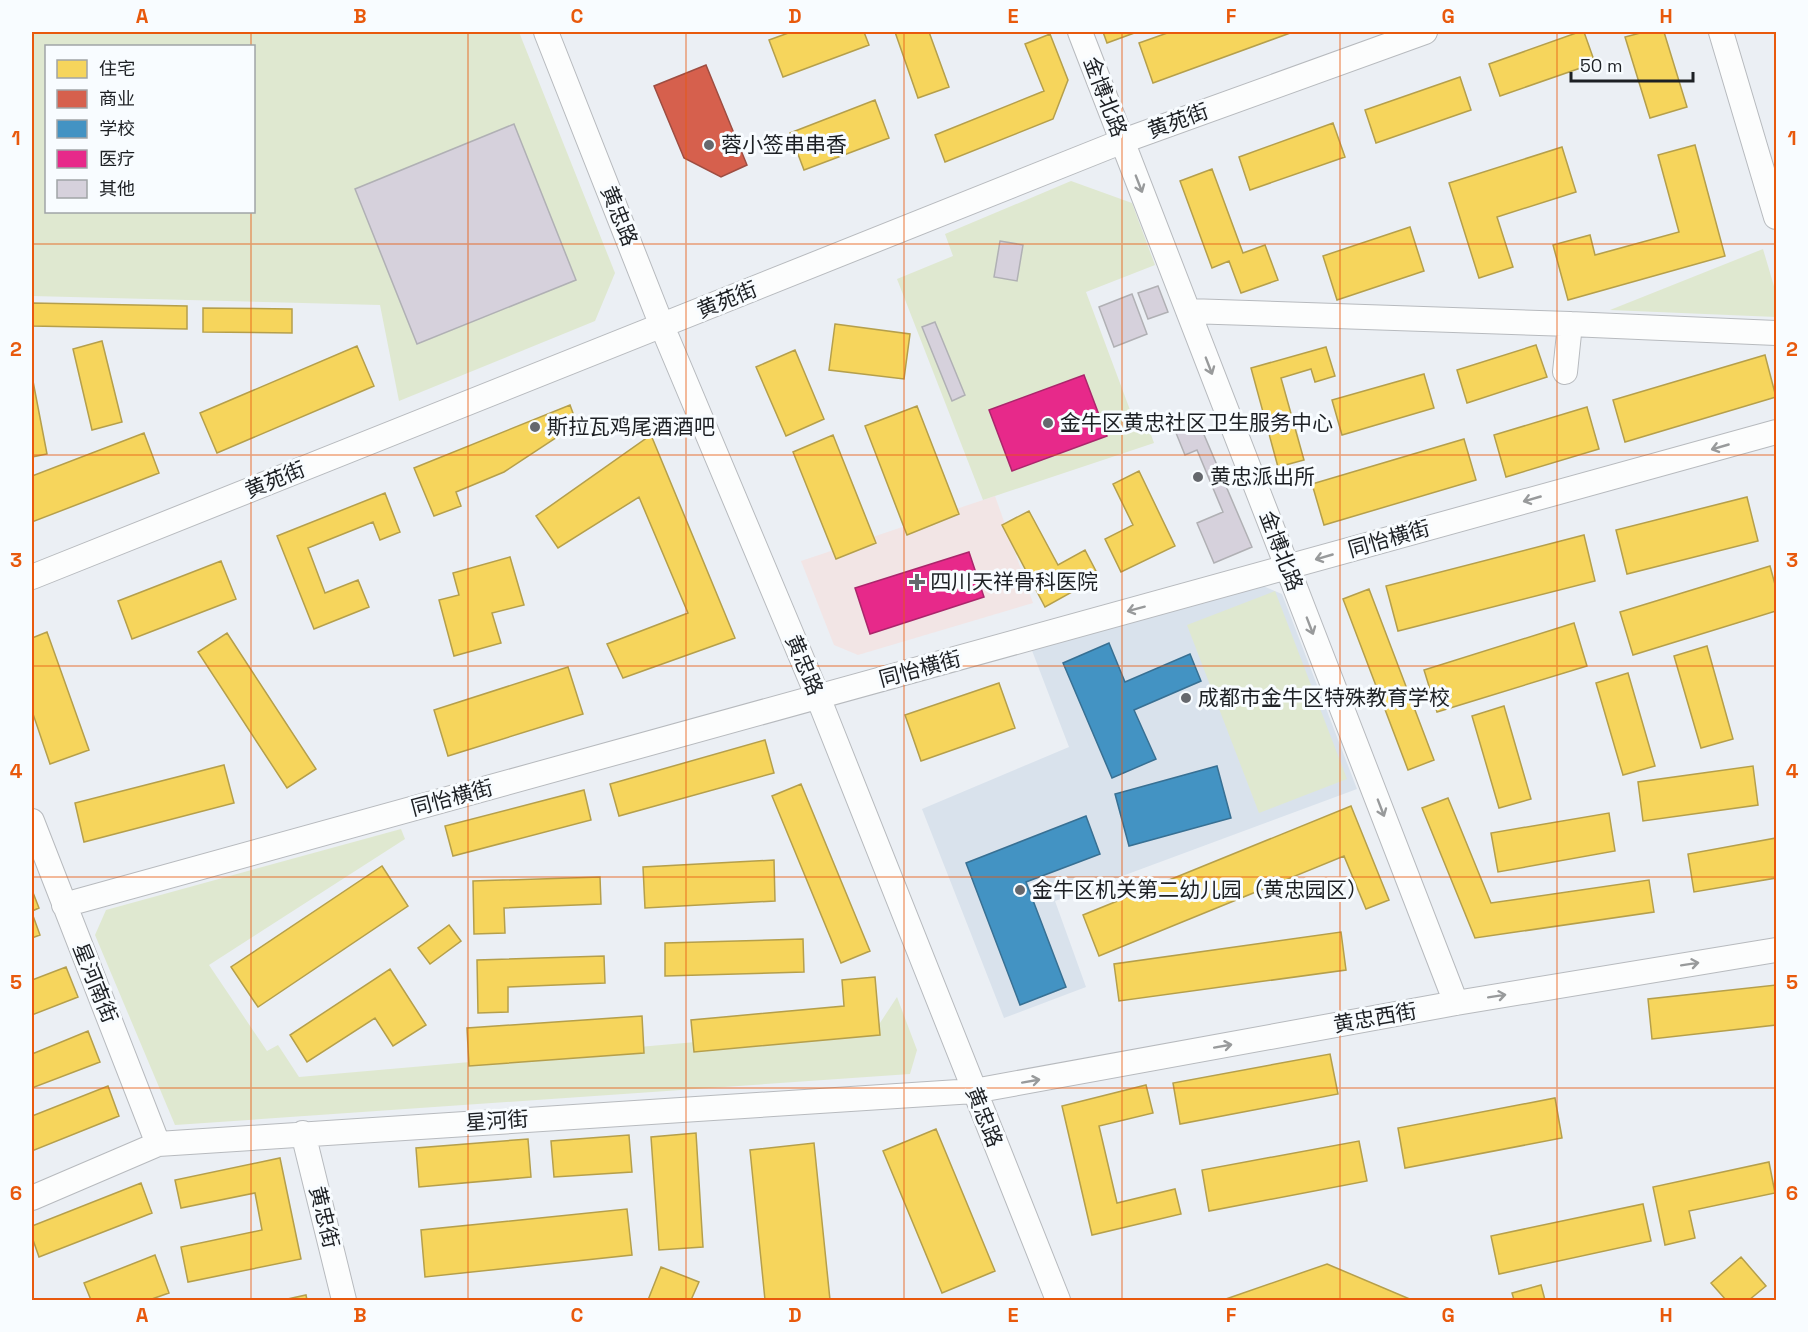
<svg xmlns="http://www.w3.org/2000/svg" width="1808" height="1332" font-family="'Space Grotesk','Noto Sans SC',sans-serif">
<rect width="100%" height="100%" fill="#ebeff4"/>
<path fill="#d9e2ec" d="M1263,586l19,8 75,195 -302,112 31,86 -82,31 -82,-209 147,-62 -38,-99z"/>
<path fill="#f2e5e5" d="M995,496l38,107 -175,52 -24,-10 -33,-84z"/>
<path fill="#dfe8d0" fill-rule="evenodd" d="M32,32h487l96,241 -20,48 -196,80 -19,-96 -348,-9zM46,46h208v166h-208z
M1071,181l61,22 23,62 -69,27 47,126 11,-3 10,28 -171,57 -86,-221 56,-23 -8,-22z
M1763,249l13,44v24l-166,-7z
M1275,591l72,188 -88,34 -72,-188z
M401,829l4,10 -196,126 58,86 11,-6 21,32 579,-51 19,-29 20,53 -7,24 -735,51 -80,-190 11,-25z"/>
<path fill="#f6d55c" stroke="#b59f4b" stroke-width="1.5" d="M791,32h73l5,13 -86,32 -14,-37z
M895,32h34l20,55 -31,11z
M1103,32h34l-30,11z
M1170,32h123l-140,51 -14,-40z
M1579,32h5l11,31 -95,33 -11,-32z
M1644,32h20l23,75 -37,11 -25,-81z
M1050,34l18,46 -15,39 -108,43 -10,-27 109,-44 -19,-47z
M1460,77l11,33 -95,33 -11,-33z
M875,100l14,38 -85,32 -14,-37z
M1333,123l12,34 -95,33 -11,-33z
M1695,145l30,111 -157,44 -15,-55 37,-10 5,20 84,-23 -21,-77z
M1562,147l14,45 -79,25 16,50 -34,11 -30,-95z
M1212,169l31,84 22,-8 13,35 -37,13 -12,-32 -17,7 -32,-87z
M1410,227l14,44 -87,29 -14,-44z
M32,303l155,3v23l-155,-3z
M203,308l89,1v24l-89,-1z
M835,324l75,10 -6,45 -75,-9z
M102,341l20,81 -30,8 -19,-81z
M1536,345l11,32 -80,26 -10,-33z
M357,346l17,40 -157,67 -17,-40z
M1326,347l9,29 -20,6 -4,-13 -30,9 23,82 -26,7 -27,-99z
M795,350l29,69 -38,17 -30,-69z
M1765,355l11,42 -151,45 -12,-42z
M1424,374l10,34 -92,27 -10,-35z
M32,376l15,78 -15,3z
M570,405l7,19 -73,48 -48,20 5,14 -27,10 -20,-48z
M917,406l42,108 -52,21 -42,-109z
M1587,407l12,42 -93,28 -12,-42z
M144,433l15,40 -127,49v-46z
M651,435l84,203 -112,40 -16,-34 81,-31 -49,-116 -81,51 -22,-32z
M833,435l43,108 -40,16 -43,-107z
M1464,439l12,41 -152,45 -12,-41z
M1139,471l36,75 -54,26 -16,-33 28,-14 -20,-41z
M385,493l15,39 -20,8 -7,-18 -65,26 17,45 33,-13 11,27 -55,22 -37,-93z
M1747,497l11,44 -131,33 -11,-44z
M1029,511l29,54 27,-15 14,27 -54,30 -43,-82z
M1584,535l11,46 -197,50 -12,-45z
M510,557l14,48 -32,8 9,30 -47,13 -15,-56 20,-5 -6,-22z
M221,561l15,38 -104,40 -14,-38z
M1770,566l6,22v23l-143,44 -13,-43z
M1369,589l65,171 -26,10 -65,-171z
M1574,623l13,43 -150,46 -13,-42z
M47,632l42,118 -39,14 -18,-53v-73z
M227,633l89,136 -29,19 -89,-136z
M1707,646l26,93 -32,9 -27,-92z
M568,667l15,47 -135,42 -14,-46z
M1628,673l27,93 -32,9 -27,-92z
M999,683l16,45 -94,33 -16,-46z
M1504,706l27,93 -32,9 -27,-92z
M765,740l9,33 -155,43 -9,-32z
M224,765l10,38 -150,39 -9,-39z
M1753,766l5,39 -115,16 -5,-39z
M801,784l69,167 -29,12 -69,-167z
M584,790l7,30 -138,36 -8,-30z
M1448,798l43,105 158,-23 5,32 -179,26 -53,-130z
M1351,806l38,94 -23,9 -22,-53 -245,100 -16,-41z
M1609,813l6,38 -117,21 -7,-39z
M1776,838v40l-82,14 -6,-38z
M774,860l1,41 -130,7 -2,-41z
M382,866l26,40 -150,101 -27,-40z
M600,877l1,27 -97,4 1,25 -31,1 -1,-53z
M32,890l7,18 -7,3z
M32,913l8,22 -8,3z
M449,925l12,16 -31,23 -12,-16z
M1341,932l5,38 -227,31 -5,-37z
M803,939l1,33 -139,4v-33z
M604,956l1,27 -97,4v25l-30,1 -1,-53z
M66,967l12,30 -46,18v-35z
M390,969l36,56 -33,21 -18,-28 -68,44 -17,-27z
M875,977l5,58 -186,17 -3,-32 153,-14 -2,-26z
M1776,985v40l-124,14 -4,-40z
M642,1016l2,37 -175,13 -2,-38z
M88,1031l12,31 -68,26v-34z
M1330,1054l8,40 -158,30 -7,-41z
M1146,1085l7,28 -54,13 18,77 58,-14 6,25 -89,21 -30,-129z
M108,1086l11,30 -87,35v-35z
M1555,1098l7,40 -157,30 -7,-40z
M936,1129l59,142 -53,22 -59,-142z
M696,1133l7,114 -44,3 -8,-113z
M629,1135l3,37 -78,5 -3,-36z
M528,1139l3,38 -112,10 -3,-39z
M1359,1141l8,40 -158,30 -7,-41z
M814,1143l16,157h-65l-15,-150z
M280,1158l21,101 -113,23 -7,-35 81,-17 -7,-37 -74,15 -6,-28z
M1769,1162l6,31 -86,18 6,27 -30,7 -12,-58z
M141,1183l11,30 -113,44 -7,-20v-11z
M1643,1204l8,37 -152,33 -8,-38z
M627,1209l5,46 -207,22 -4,-47z
M155,1255l14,38 -20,7h-58l-7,-17z
M1741,1257l25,29 -17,14h-23l-15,-17z
M1327,1264l85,36h-189z
M661,1267l38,15 -8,18h-43z
M1541,1285l4,15h-31l-2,-7z
M306,1295l1,5h-24z"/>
<path fill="#d6604d" stroke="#9e4d41" stroke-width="1.5" d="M706,65l41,100 -26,12 -37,-19 -30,-72z"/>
<path fill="#4393c3" stroke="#387093" stroke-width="1.5" d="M1109,643l16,39 65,-28 11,27 -67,29 22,49 -44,19 -49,-115z
M1217,766l14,52 -102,28 -14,-52z
M1086,816l14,38 -74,28 40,105 -46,18 -54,-142z"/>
<path fill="#e7298a" stroke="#aa266b" stroke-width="1.5" d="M1084,375l23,61 -95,35 -23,-61z
M969,552l15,45 -114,37 -15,-46z"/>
<path fill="#d6d1dc" stroke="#b0b0b4" stroke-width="1.5" d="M514,124l62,156 -159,64 -62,-155z
M1000,241l23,4 -6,36 -23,-4z
M1158,286l10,26 -20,7 -10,-26z
M1132,294l15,40 -33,13 -15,-40z
M935,322l30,73 -13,6 -30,-74z
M1199,423l53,124 -38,16 -17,-40 26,-11 -26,-62 -12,5 -9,-22z"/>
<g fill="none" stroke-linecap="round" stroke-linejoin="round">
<defs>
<path id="minor" d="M546,32l116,294 156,371 240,603
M1080,32l376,971
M1721,32l55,185
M1188,311l382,13 206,9
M1565,372l5,-48
M32,577l1091,-436 302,-109
M32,821l126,323
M64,905l1712,-473
M303,1133l41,167
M32,1198l126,-54 816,-53 482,-88 320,-53"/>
</defs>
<use href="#minor" stroke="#b7babe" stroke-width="26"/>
<use href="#minor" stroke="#fcfdfd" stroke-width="24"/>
</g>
<defs><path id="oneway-shaft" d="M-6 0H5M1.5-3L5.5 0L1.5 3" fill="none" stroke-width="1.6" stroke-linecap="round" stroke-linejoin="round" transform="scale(1.5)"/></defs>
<g stroke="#989a9b">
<use href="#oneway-shaft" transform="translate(1139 184) rotate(69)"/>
<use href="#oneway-shaft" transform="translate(1209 366) rotate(69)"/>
<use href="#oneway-shaft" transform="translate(1720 447) rotate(164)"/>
<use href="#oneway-shaft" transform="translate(1532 499) rotate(164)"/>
<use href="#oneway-shaft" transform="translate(1324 557) rotate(164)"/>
<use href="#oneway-shaft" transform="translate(1136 609) rotate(165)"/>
<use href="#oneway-shaft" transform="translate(1310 626) rotate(69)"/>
<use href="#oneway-shaft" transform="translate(1381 808) rotate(69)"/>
<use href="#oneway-shaft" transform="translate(1690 964) rotate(-9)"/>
<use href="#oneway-shaft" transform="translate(1497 996) rotate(-9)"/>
<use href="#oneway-shaft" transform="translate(1223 1046) rotate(-10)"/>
<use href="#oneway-shaft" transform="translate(1031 1081) rotate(-10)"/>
</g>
<path fill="none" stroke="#e8590c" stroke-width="1.5" stroke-opacity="0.55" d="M251,32v14M468,32v1268M686,32v1268M904,32v1268M1122,32v1268M1340,32v1268M1557,32v1268M251,212v1088M32,244h1744M32,455h1744M32,666h1744M32,877h1744M32,1088h1744"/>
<g fill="#65686d" stroke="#f8fcff" stroke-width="2">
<circle cx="709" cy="145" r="6"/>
<circle cx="1048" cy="423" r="6"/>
<circle cx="535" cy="427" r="6"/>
<circle cx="1198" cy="477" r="6"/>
<path d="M914 573h6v6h6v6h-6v6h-6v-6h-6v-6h6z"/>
<circle cx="1186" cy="698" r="6"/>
<circle cx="1020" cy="890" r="6"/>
</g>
<g text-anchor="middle" stroke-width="6" stroke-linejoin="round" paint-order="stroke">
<g font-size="21" fill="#1d2024" stroke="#f8fcff">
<text transform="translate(1105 97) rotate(69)" y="7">金博北路</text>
<text transform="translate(1178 121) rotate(-20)" y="7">黄苑街</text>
<text transform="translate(619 216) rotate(68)" y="7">黄忠路</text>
<text transform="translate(727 300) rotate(-22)" y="7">黄苑街</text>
<text transform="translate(275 480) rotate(-22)" y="7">黄苑街</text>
<text transform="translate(1389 539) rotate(-16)" y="7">同怡横街</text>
<text transform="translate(1281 551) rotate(69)" y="7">金博北路</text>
<text transform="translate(804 665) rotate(67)" y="7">黄忠路</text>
<text transform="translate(920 669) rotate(-15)" y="7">同怡横街</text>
<text transform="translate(452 798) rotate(-15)" y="7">同怡横街</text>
<text transform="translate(95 983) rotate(68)" y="7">星河南街</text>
<text transform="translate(1375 1018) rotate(-10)" y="7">黄忠西街</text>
<text transform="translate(984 1117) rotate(68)" y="7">黄忠路</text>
<text transform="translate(497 1121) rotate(-4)" y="7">星河街</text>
<text transform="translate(324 1217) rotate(76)" y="7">黄忠街</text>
</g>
<g font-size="21" fill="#1d2024" stroke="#f8fcff" text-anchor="start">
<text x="721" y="152">蓉小签串串香</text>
<text x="1060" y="430">金牛区黄忠社区卫生服务中心</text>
<text x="547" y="434">斯拉瓦鸡尾酒酒吧</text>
<text x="1210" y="484">黄忠派出所</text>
<text x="930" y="589">四川天祥骨科医院</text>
<text x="1198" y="705">成都市金牛区特殊教育学校</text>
<text x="1032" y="897">金牛区机关第二幼儿园（黄忠园区）</text>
</g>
</g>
<rect width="1808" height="1332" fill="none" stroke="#f8fcff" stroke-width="66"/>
<rect x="45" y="45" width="210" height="168" fill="#f8fcff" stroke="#a0a4a7" stroke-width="1.5"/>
<rect x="57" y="60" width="30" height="18" fill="#f6d55c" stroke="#a0a4a7" stroke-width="1.5"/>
<text x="99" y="75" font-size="18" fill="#1d2024">住宅</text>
<rect x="57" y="90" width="30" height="18" fill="#d6604d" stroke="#a0a4a7" stroke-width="1.5"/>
<text x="99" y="105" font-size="18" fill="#1d2024">商业</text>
<rect x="57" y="120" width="30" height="18" fill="#4393c3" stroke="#a0a4a7" stroke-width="1.5"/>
<text x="99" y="135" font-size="18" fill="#1d2024">学校</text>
<rect x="57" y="150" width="30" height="18" fill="#e7298a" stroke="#a0a4a7" stroke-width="1.5"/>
<text x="99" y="165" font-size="18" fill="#1d2024">医疗</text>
<rect x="57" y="180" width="30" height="18" fill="#d6d1dc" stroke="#a0a4a7" stroke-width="1.5"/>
<text x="99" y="195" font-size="18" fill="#1d2024">其他</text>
<path d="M1571 72v9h122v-9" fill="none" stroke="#1d2024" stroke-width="3"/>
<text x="1580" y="72" font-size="18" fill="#1d2024" stroke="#f8fcff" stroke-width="4.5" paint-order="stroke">50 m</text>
<rect x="33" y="33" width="1742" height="1266" fill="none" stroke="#e8590c" stroke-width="2"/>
<g font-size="20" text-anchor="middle" font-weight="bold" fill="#e8590c">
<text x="142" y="23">A</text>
<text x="360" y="23">B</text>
<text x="577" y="23">C</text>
<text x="795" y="23">D</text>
<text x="1013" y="23">E</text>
<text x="1231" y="23">F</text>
<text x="1448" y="23">G</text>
<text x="1666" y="23">H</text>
<text x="16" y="145">1</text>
<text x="1792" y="145">1</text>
<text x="16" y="356">2</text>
<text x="1792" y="356">2</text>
<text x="16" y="567">3</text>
<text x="1792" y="567">3</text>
<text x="16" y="778">4</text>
<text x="1792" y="778">4</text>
<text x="16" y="989">5</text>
<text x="1792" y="989">5</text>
<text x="16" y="1200">6</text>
<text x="1792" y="1200">6</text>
<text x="142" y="1322">A</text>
<text x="360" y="1322">B</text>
<text x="577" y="1322">C</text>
<text x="795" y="1322">D</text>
<text x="1013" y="1322">E</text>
<text x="1231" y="1322">F</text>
<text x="1448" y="1322">G</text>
<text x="1666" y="1322">H</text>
</g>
</svg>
